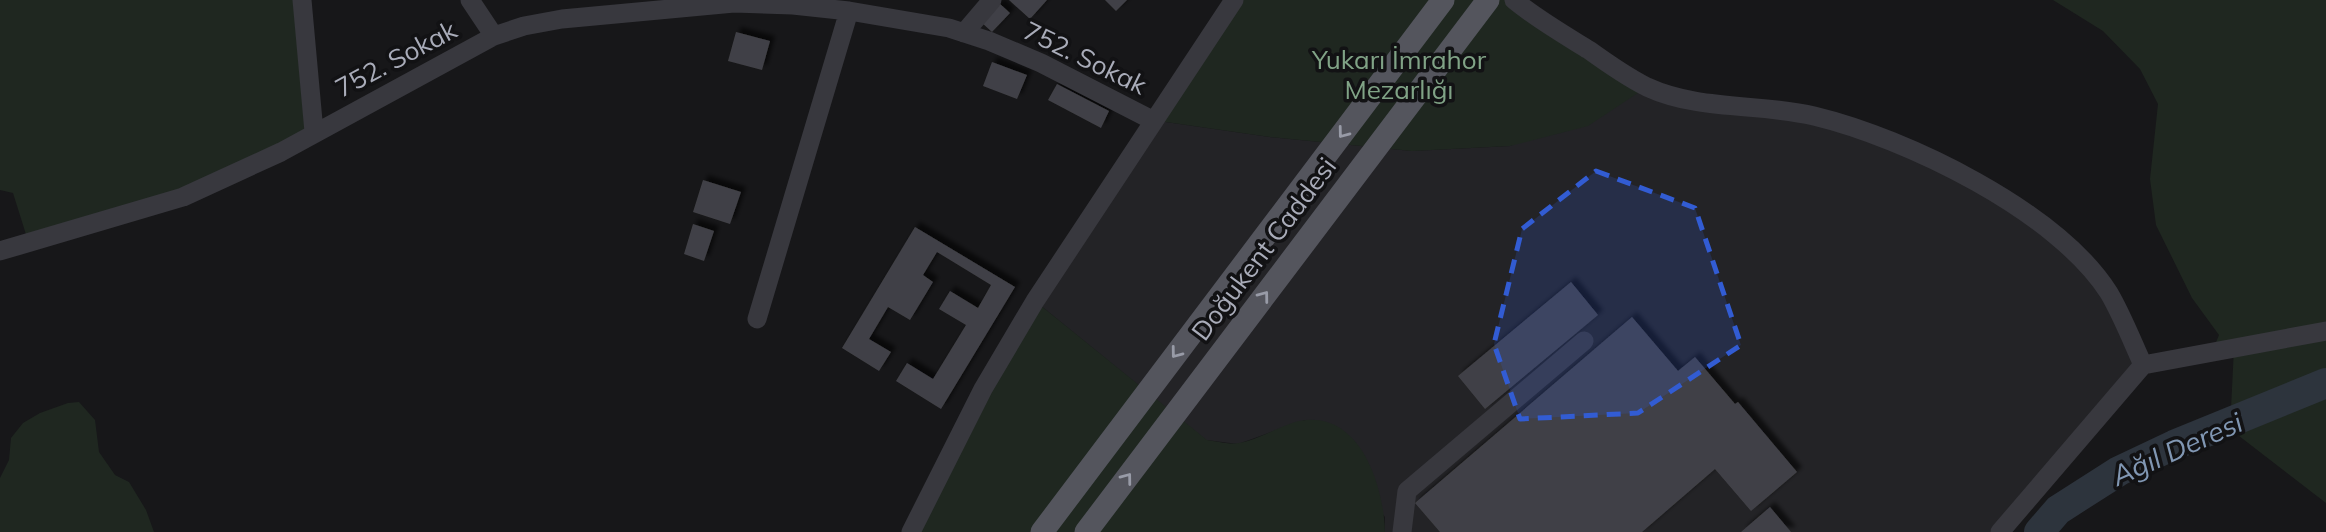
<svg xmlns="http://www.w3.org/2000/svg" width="2326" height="532" font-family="Mulish,sans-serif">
<defs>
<filter id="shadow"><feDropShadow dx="5" dy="-5" stdDeviation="2" flood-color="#0009"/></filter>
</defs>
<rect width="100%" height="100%" fill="#171719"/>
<path fill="#232326" d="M1647,87l113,21 173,51 140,91 70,115 -143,167h-615v-15l-80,-97 -67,24 -32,-4 -171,-139 117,-181 118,17 142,14 98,-5z"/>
<path fill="#1f2720" d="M0,0h300l9,131 -28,21 -252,92 -16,-51 -13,-3z
M1234,0h280l133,87 -59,39 -78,20 -98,5 -142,-14 -118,-17z
M2053,0h273v503l-96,-74 4,-81 -22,4 7,-17 -27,-37 -36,-73 -6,-46 8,-75 -18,-35 -37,-38z
M1035,301l172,139c9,1 22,5 32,3 21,-3 48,-22 67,-23 56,-5 78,68 79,112h-474z
M79,402l16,18 4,32 16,23 14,7 17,28 8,22h-154v-54l9,-18 2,-22 12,-15 17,-10 28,-10z"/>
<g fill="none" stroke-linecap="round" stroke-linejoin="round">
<path stroke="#2d343d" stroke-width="30" d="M2039,532l19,-22 61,-39 55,-26 152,-62"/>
</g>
<path fill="#414146" filter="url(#shadow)" d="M1009,0h38l-17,19z
M1105,0h22l-11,11z
M999,3l11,10 -18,19 -11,-10z
M736,32l34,9 -8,29 -34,-9z
M992,62l35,13 -10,24 -34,-13z
M1057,84l52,27 -8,17 -53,-28z
M703,180l38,12 -11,32 -37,-12z
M693,224l21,7 -10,30 -20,-7z
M915,227l100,60 -74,122 -45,-28 11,-18 26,16 33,-54 -27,-16 11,-18 28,17 13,-23 -54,-33 -14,23 10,7 -23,38 -22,-13 -19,32 22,13 -12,19 -37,-23z
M1571,282l27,33 -113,94 -27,-33z
M1632,317l46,54 17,-14 40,47 3,-2 59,70 -46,39 -36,-42 -73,63h-202l-25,-29z
M1770,507l21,25h-50z"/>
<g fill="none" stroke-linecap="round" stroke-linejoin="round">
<path stroke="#38383e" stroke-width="19" d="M302,0l12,132
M470,0l24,36
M1514,0c23,19 49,34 75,50 18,13 38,27 58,37 52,24 112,16 167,29 92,22 243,95 295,177 13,22 23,48 34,72
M964,33l28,-33
M0,251l183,-54 98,-45 213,-116 30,-10 38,-7 172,-16 59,2 56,6 100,17 40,13 52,22 111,57
M757,319l92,-308
M911,532l72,-143 52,-88 199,-301
M1402,532l5,-41 177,-150
M2000,532l143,-167 183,-34"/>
<path stroke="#54555d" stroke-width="23" d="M1042,532l401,-532
M1086,532l402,-532"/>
</g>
<defs><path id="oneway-chevron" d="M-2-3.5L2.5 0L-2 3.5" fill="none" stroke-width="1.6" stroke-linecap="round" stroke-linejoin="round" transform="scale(1.75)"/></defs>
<g stroke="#989ba7">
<use href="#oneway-chevron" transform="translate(1343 133) rotate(127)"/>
<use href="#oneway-chevron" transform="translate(1264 296) rotate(-53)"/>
<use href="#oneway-chevron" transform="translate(1176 353) rotate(127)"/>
<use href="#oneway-chevron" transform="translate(1127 478) rotate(-53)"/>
</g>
<path fill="#325cd3" fill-opacity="0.2" stroke="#325cd3" stroke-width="5" stroke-dasharray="14 9" stroke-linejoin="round" d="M1596,171l99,37 46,137 -103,68 -118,6 -26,-75 28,-115z"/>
<g text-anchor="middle" stroke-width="7" stroke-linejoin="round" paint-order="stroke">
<g font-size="26" fill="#a9acb9" stroke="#121214">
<text transform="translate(1085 58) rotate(26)" y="9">752. Sokak</text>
<text transform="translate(396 59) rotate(-28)" y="9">752. Sokak</text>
<text transform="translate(1264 249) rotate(-53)" y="9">Doğukent Caddesi</text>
</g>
<g font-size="26" fill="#80a386" stroke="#121214">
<text x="1399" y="69">Yukarı İmrahor<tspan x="1399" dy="30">Mezarlığı</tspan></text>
</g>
<g font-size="28" font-style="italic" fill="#8197b3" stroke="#121214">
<text transform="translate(2177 449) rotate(-24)" y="10">Ağıl Deresi</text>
</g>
</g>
</svg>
